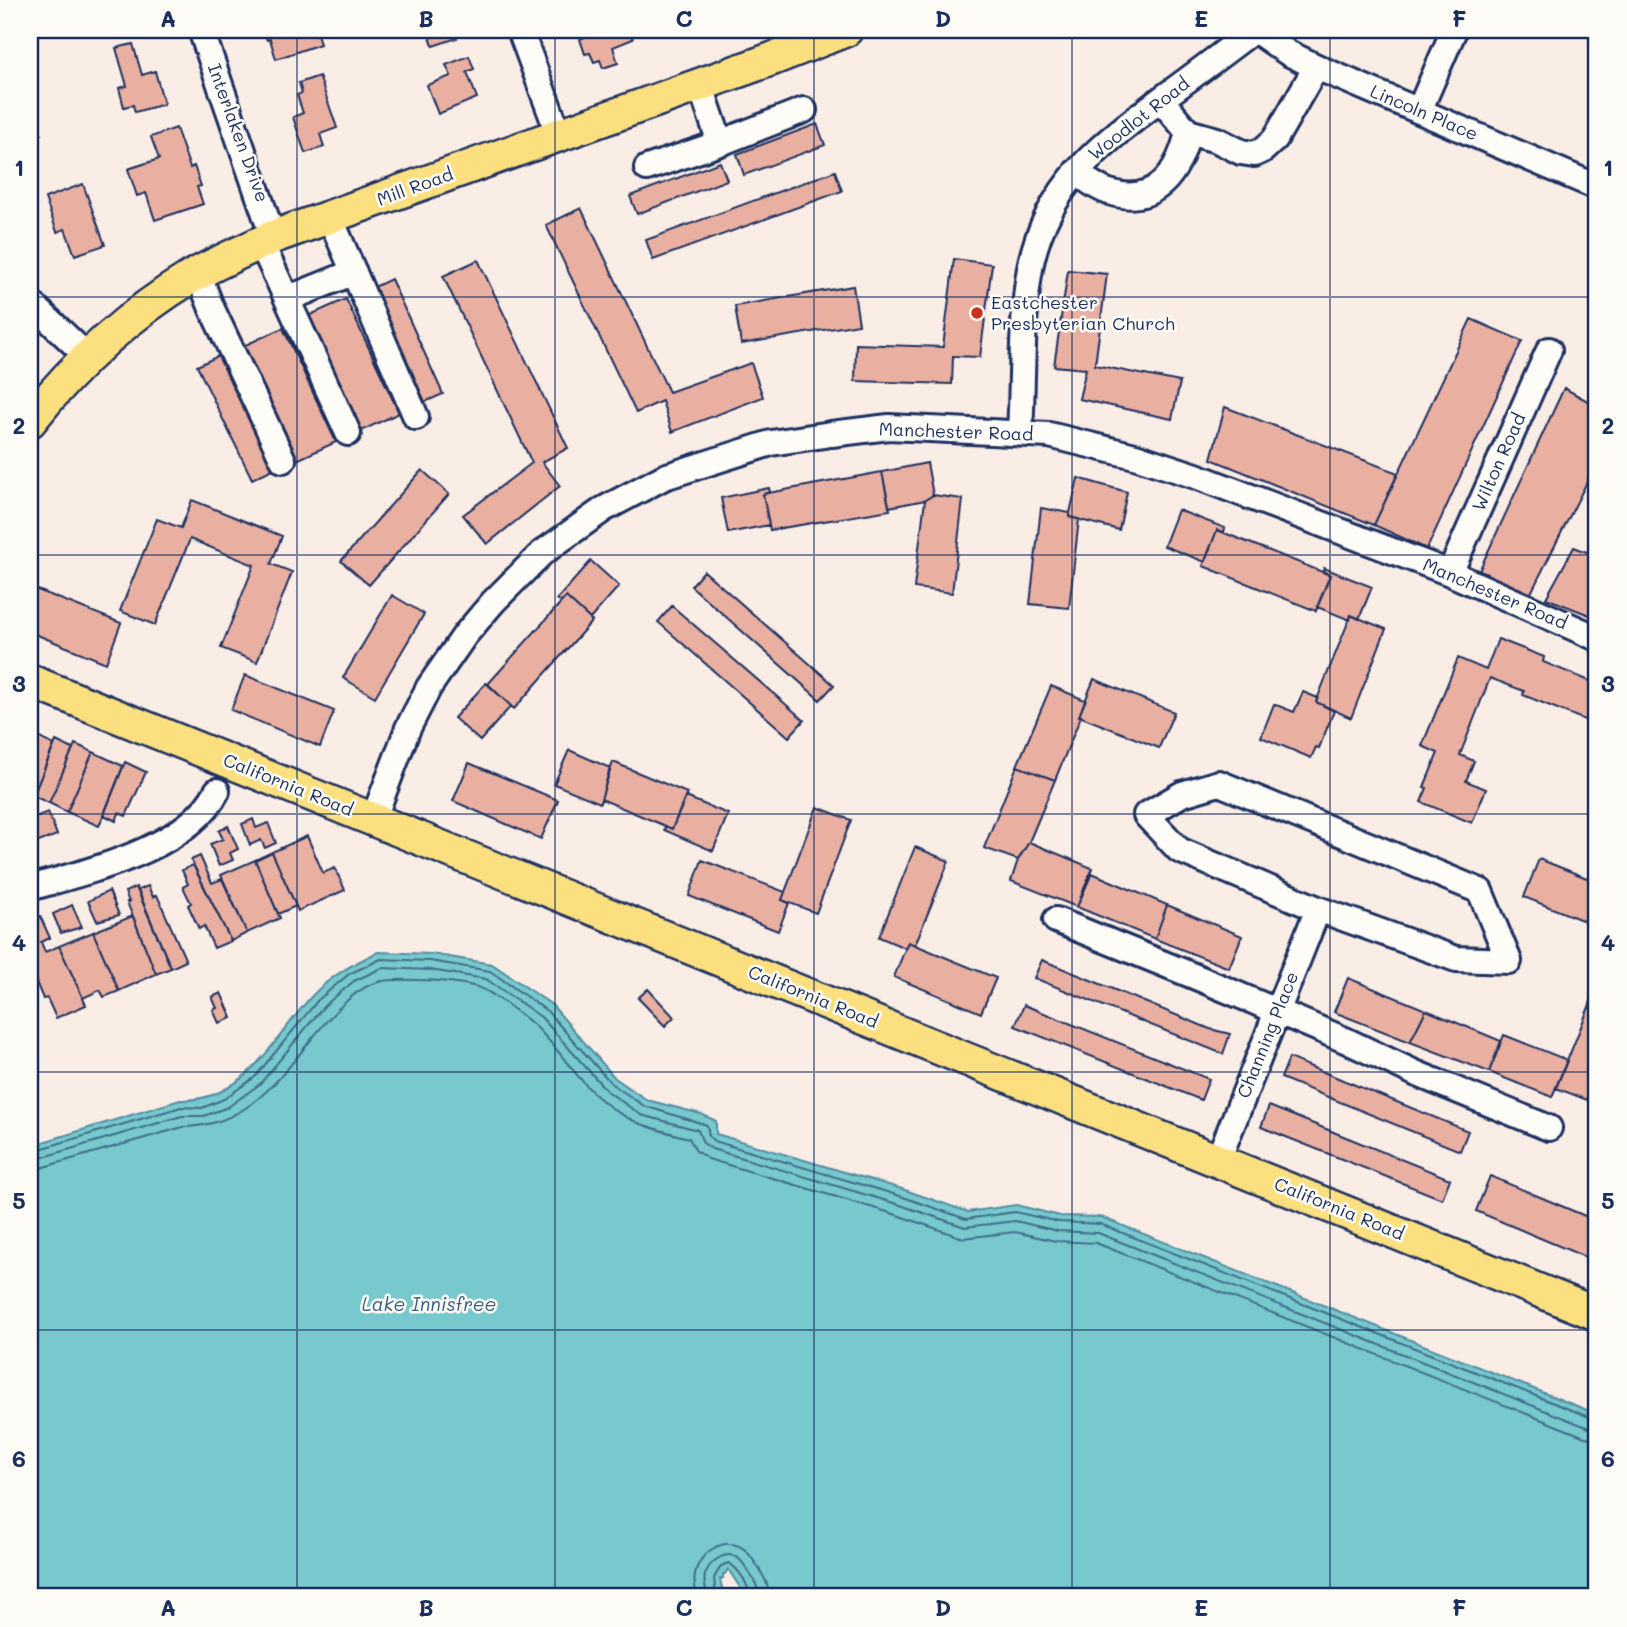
<svg xmlns="http://www.w3.org/2000/svg" width="1627" height="1627" font-family="Mali,sans-serif">
<rect width="100%" height="100%" fill="#f9ede6"/>
<filter id="ink" filterUnits="userSpaceOnUse"><feTurbulence type="fractalNoise" baseFrequency=".0143" numOctaves="2"/><feDisplacementMap in="SourceGraphic" scale="14" xChannelSelector="R" yChannelSelector="G"/><feConvolveMatrix kernelMatrix="1 2 1 2 8 2 1 2 1" color-interpolation-filters="sRGB"/></filter>
<g filter="url(#ink)">
<path fill="#77c9cd" stroke="#528ba1" stroke-width="2" d="M378,952l53,2 61,10 60,41 63,73 32,22 54,14 15,7v13l186,55 66,23 48,-7 44,11 41,1 496,197v183h-860l8,-2 -17,-26 -3,5h-2v4l-3,1 4,18h-694v-451l150,-46c65,2 93,-61 131,-103 19,-21 42,-33 67,-45z"/>
<g fill="none" stroke-linecap="round" stroke-linejoin="round">
<path stroke="#406d8a" stroke-width="2" d="M30,1152l151,-45 21,1 22,-9 31,-22 63,-77 31,-26 32,-15 49,2 60,10 57,40 65,73 32,22 63,19 2,11 5,5 186,55 66,23 49,-7 44,10 41,2 497,196
M30,1161l152,-45h22l24,-9 32,-23 64,-78 30,-25 28,-13 48,2 56,9 55,38 66,74 34,24 57,15 5,13 9,6 185,55 68,23 50,-6 43,10 40,2 491,195 8,1
M30,1171l153,-44c85,-1 111,-81 167,-129 23,-20 39,-19 69,-18 15,0 50,3 63,9 11,4 43,28 52,36 24,22 40,51 64,72 30,27 54,31 91,41l7,13 12,8 186,55 69,24 52,-6 41,9 40,2 489,194 12,2
M697,1597c-1,-7 -4,-14 -2,-22 3,-22 29,-40 49,-26 6,5 10,12 14,18 6,10 11,18 11,30
M708,1597c-2,-7 -5,-15 -3,-22 4,-13 21,-27 34,-16 5,4 9,12 13,18 4,7 7,12 6,20
M716,1597l-2,-19 7,-12 7,-3c10,4 22,23 21,34"/>
</g>
<path fill="#e9b0a2" stroke="#1b2f5e" stroke-width="2" d="M263,30h53l4,14 -44,15 -6,-20 -3,1z
M428,30h26l3,8 -24,8z
M583,30h46l4,9 -20,8 5,16 -15,5 -3,-8 -6,2 -4,-9 -5,1 -5,-15 5,-2z
M133,44l9,31 13,-4 9,33 -29,8 -2,-7 -9,2 -5,-19 8,-2 -11,-38z
M469,56l5,13 -7,3 10,26 -39,16 -11,-29 24,-9 -5,-11z
M319,76l18,52 -17,6 4,13 -19,6 -12,-36 10,-4 -6,-18 5,-2 -3,-10z
M30,115l11,19 -11,6z
M817,124l8,21 -81,30 -7,-21z
M176,128l14,40 4,-2 7,20 -4,1 6,17 -48,16 -9,-27 -9,3 -9,-27 31,-10 -8,-22z
M720,162l7,18 -90,34 -7,-18z
M835,171l7,20 -189,69 -7,-20z
M83,184l22,61 -30,10 -10,-26 -8,3 -12,-34z
M581,208l88,184 82,-29 12,34 -91,35 -10,-31 -26,12 -90,-188z
M954,259l38,5 -12,93 -27,-1 -1,28 -97,-3 1,-37 87,3z
M478,260l90,188 -26,14 18,24 -73,58 -24,-29 69,-52 -89,-187z
M1068,270l39,4 -12,91 85,17 -8,37 -93,-20 7,-30 -32,-3z
M391,279l52,115 -18,8 -27,-60 -5,2 -25,-54z
M853,286l6,38 -118,20 -6,-38z
M346,299l53,114 -38,18 -53,-115z
M1471,319l51,22 -95,208 -53,-24z
M283,328l53,114 -39,18 -54,-114z
M218,356l55,113 -21,10 -55,-113z
M1564,388l33,18v56l-68,135 -50,-26z
M1225,407l173,66 -24,52 -163,-66z
M927,463l6,32 -8,5 -36,7 -7,-35z
M422,470l27,24 -80,91 -28,-24z
M882,472l8,38 -120,20 -7,-36z
M1078,478l49,14 -8,38 -50,-13z
M769,488l1,4 -7,2 6,31 -41,8 -7,-35z
M933,495l30,4 -11,94 -38,-5 11,-88z
M192,500l90,36 -11,28 21,8 -35,90 -36,-14 33,-83 -64,-26 -35,86 -35,-14 37,-92 24,9z
M1041,508l29,5 -1,4 10,2 -10,89 -39,-4z
M1178,510l47,18 -1,4 -7,-2 -12,32 -41,-16z
M1217,530l113,45 -14,36 -113,-45z
M1574,547l23,9v62l-51,-20z
M591,561l28,25 -29,33 -24,-22 -5,5 -4,-3z
M1324,568l48,19 -13,32 -8,-4 -1,5 -33,-13 13,-32 -7,-4z
M704,571l130,114 -14,15 -129,-114z
M30,587l91,36 -15,40 -76,-31z
M392,595l32,19 -49,83 -32,-19z
M566,597l26,24 -78,88 -26,-25z
M672,606l132,114 -15,17 -131,-115z
M1351,615l35,14 -35,89 -35,-16z
M1498,639l46,18 -1,5 54,22v41l-74,-30 1,-4 -34,-13 -30,77 14,6 -8,20 20,8 -14,34 -51,-21 6,-14 -3,-1 14,-34 -16,-7 36,-88 28,12z
M245,675l89,36 -14,36 -89,-37z
M1094,679l80,33 -15,36 -80,-32z
M486,683l25,23 -31,35 -26,-23z
M1051,686l34,14 -6,16h2l-26,64 -38,-14z
M1303,692l15,6 -2,4 18,9 -15,37 -3,-1 -5,11 -50,-21 13,-33 20,8z
M30,734l8,3 -8,23z
M38,737l16,8 -24,58v-43z
M56,741l17,8 -24,54 -16,-7z
M75,744l18,8 -26,60 -18,-9z
M569,750l41,18 -10,35 -46,-19z
M93,752l30,14 -24,60 -32,-14z
M125,762l21,10 -20,44 -7,-3 -3,8 -12,-6z
M613,762l74,31 -15,36 -71,-30z
M469,763l89,37 -17,39 -88,-38z
M1017,766l38,14 -26,62 -11,18 -34,-12z
M686,797l42,17 -15,37 -49,-21 1,-4 7,3z
M817,807l34,13 -35,93 -34,-13z
M48,812l9,23 -21,8 -6,-14v-10z
M253,819l3,9 12,-5 8,20 -11,5 -4,-8 -11,5 -8,-21z
M228,826l10,23 -8,4 3,7 -14,6 -9,-22 13,-5 -4,-8z
M307,836l16,37 12,-5 10,22 -47,21 -26,-59z
M1029,842l63,26 -15,39 -66,-26 7,-21z
M915,847l34,14 -34,84 -7,-3 -3,6 -26,-11z
M272,852l24,54 -18,8 -23,-54z
M200,856l12,27 10,-4 25,54 -16,8 -40,-81z
M1539,859l58,23v44l-73,-29z
M255,860l25,58 -33,15 -26,-58z
M702,860l83,32 -3,8 7,3 -11,28 -89,-35z
M193,865l38,76 -17,7 -10,-22 -5,3 -11,-24 3,-2 -8,-16 5,-3 -6,-14z
M1092,873l75,32 -12,34 -78,-32z
M148,886l5,11 4,-2 29,66 -15,7 -33,-78z
M136,887l35,81 -15,6 -29,-72h2l-4,-10z
M109,891l10,24 -22,6 -9,-20z
M72,905l10,22 -21,6 -8,-19z
M1167,905l75,31 -13,32 -74,-29z
M40,916l10,22 -9,4 4,10 14,-6 27,59 -30,13 -9,-20 -4,1 -12,-29 2,-1 -3,-7v-41z
M133,916l23,58 -37,17 -26,-59z
M93,932l26,59 -15,6 -4,-7 -17,8 -24,-52z
M908,942l88,36 -15,35 -87,-36z
M1042,960l168,69 20,5 -7,20 -189,-76z
M1348,978l78,32 -16,32 -76,-30z
M1597,984v27l-8,-4z
M648,989l26,28 -9,9 -27,-28z
M221,993l11,25 -13,5 -6,-13 4,-2 -5,-11z
M1024,1005l185,74 -8,21 -186,-74z
M1589,1007l8,4v87l-2,5 -39,-15z
M1426,1010l75,31 -12,31 -79,-30z
M1504,1035l63,25 -15,37 -63,-25z
M1289,1058l179,73 -8,20 -179,-73z
M1269,1106l181,73 -8,20 -181,-72z
M1490,1176l107,45v41l-121,-51z"/>
<g fill="none" stroke-linecap="round" stroke-linejoin="round">
<defs>
<path id="minor" d="M201,30l72,207
M520,30l39,105
M1255,30l33,23 33,16 276,118
M700,84l20,59
M1161,100l27,32 29,8 24,12 13,2 9,-4 12,-11 41,-72
M1419,111l35,-81
M647,168l73,-25 84,-33
M1076,172c10,7 20,16 33,20 47,15 70,-20 79,-60
M330,217l86,200
M261,243l26,56 67,-27
M198,273l14,36 71,151
M287,299l61,134
M30,302l58,55
M1020,433c3,-53 1,-119 11,-170 17,-78 69,-118 129,-163 32,-23 63,-47 94,-70
M1450,573l99,-223
M1219,783l261,108 29,70 -53,-2 -138,-50 -139,-59 -33,-35 36,-21z
M373,820l35,-92 21,-41 36,-52 28,-33 49,-49 62,-44 60,-32 107,-34 60,-9 58,-7 160,8 86,21 61,20 254,97 147,65
M30,888c58,-17 158,-39 187,-97
M1056,920l145,59 144,61 70,33 134,55
M1218,1160l100,-251"/>
<path id="major" d="M30,421c45,-57 98,-106 161,-144 26,-15 55,-27 82,-40l499,-178 74,-29
M30,681l1567,633"/>
</defs>
<use href="#minor" stroke="#1b2f5e" stroke-width="30"/>
<use href="#major" stroke="#1b2f5e" stroke-width="37"/>
<use href="#minor" stroke="#fdfcf7" stroke-width="24"/>
<use href="#major" stroke="#fce080" stroke-width="32"/>
</g>
</g>
<path fill="none" stroke="#1b2f5e" stroke-width="2" stroke-opacity="0.55" d="M297,30v1567M555,30v1567M814,30v1567M1072,30v1567M1330,30v1567M30,297h1567M30,555h1567M30,814h1567M30,1072h1567M30,1330h1567"/>
<circle fill="#c8321e" stroke="#fdfcf7" stroke-width="2.5" cx="977" cy="313" r="7"/>
<g text-anchor="middle" stroke-width="5" stroke-linejoin="round" paint-order="stroke">
<g font-size="18" fill="#1b2f5e" stroke="#fdfcf7">
<text transform="translate(1424 113) rotate(23)" y="6">Lincoln Place</text>
<text transform="translate(1139 119) rotate(-38)" y="6">Woodlot Road</text>
<text transform="translate(238 133) rotate(70)" y="6">Interlaken Drive</text>
<text transform="translate(415 187) rotate(-20)" y="6">Mill Road</text>
<text transform="translate(956 432) rotate(2)" y="6">Manchester Road</text>
<text transform="translate(1499 462) rotate(-66)" y="6">Wilton Road</text>
<text transform="translate(1495 594) rotate(23)" y="6">Manchester Road</text>
<text transform="translate(288 785) rotate(22)" y="6">California Road</text>
<text transform="translate(813 997) rotate(22)" y="6">California Road</text>
<text transform="translate(1268 1035) rotate(-68)" y="6">Channing Place</text>
<text transform="translate(1339 1209) rotate(22)" y="6">California Road</text>
</g>
<g font-size="18" fill="#1b2f5e" stroke="#fdfcf7" text-anchor="start">
<text x="991" y="309">Eastchester<tspan x="991" dy="21">Presbyterian Church</tspan></text>
</g>
<g font-size="19" font-style="italic" fill="#375d7f" stroke="#fdfcf7">
<text x="429" y="1311">Lake Innisfree</text>
</g>
</g>
<rect width="1627" height="1627" fill="none" stroke="#fdfcf7" stroke-width="77"/>
<rect x="38" y="38" width="1550" height="1550" fill="none" stroke="#1b2f5e" stroke-width="2.5"/>
<g font-size="23" text-anchor="middle" font-weight="bold" fill="#1b2f5e">
<text x="168" y="27">A</text>
<text x="426" y="27">B</text>
<text x="684" y="27">C</text>
<text x="943" y="27">D</text>
<text x="1201" y="27">E</text>
<text x="1459" y="27">F</text>
<text x="19" y="176">1</text>
<text x="1608" y="176">1</text>
<text x="19" y="434">2</text>
<text x="1608" y="434">2</text>
<text x="19" y="692">3</text>
<text x="1608" y="692">3</text>
<text x="19" y="951">4</text>
<text x="1608" y="951">4</text>
<text x="19" y="1209">5</text>
<text x="1608" y="1209">5</text>
<text x="19" y="1467">6</text>
<text x="1608" y="1467">6</text>
<text x="168" y="1616">A</text>
<text x="426" y="1616">B</text>
<text x="684" y="1616">C</text>
<text x="943" y="1616">D</text>
<text x="1201" y="1616">E</text>
<text x="1459" y="1616">F</text>
</g>
</svg>
